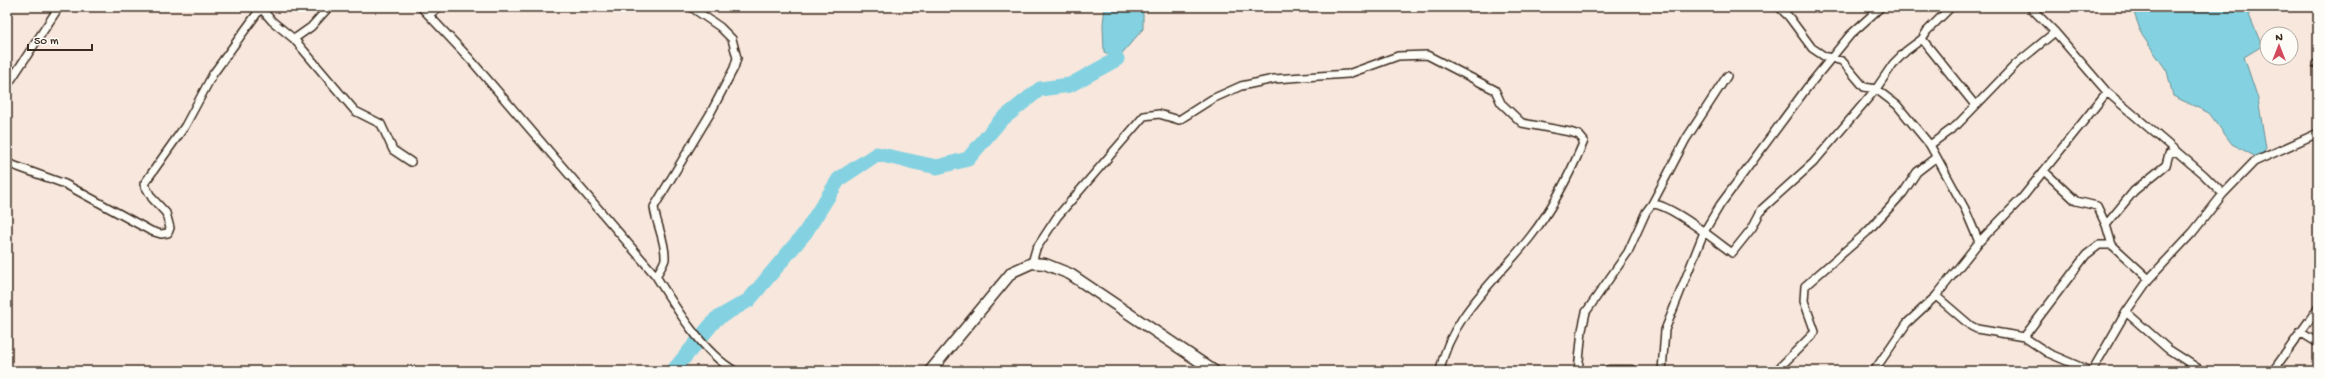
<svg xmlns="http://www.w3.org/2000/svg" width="2325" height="378" font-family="'Gochi Hand',sans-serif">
<rect width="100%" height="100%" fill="#f8e7dd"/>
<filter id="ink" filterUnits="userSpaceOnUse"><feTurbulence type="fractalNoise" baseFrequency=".025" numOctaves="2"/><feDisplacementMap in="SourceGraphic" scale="8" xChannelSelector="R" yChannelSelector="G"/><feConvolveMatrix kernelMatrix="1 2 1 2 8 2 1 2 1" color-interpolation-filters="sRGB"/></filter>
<g filter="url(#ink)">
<path fill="#84d2e1" stroke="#678f93" d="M1105,7h38v22l-26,30 -13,-7 -1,-28z
M2132,7h119l-2,8 13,31 -18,11 14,42 8,49 -6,11 -28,-15 -23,-31 -36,-17 -6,-25 -25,-36z"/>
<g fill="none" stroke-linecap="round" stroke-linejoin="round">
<path stroke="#84d2e1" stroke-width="15" d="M673,371l43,-52 33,-19 56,-67 34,-54 38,-25 60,13 31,-8 32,-38 40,-32 30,-4 47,-26"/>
<defs>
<path id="street" d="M260,7l12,14 22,18 61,72 26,13 12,26 18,12
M421,7l49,52 186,217c19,31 47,77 79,95
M1779,7l10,10 23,31 12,8 18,5 22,26 12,2 21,16 33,40 35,64 14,33
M2030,7l25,25 52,60 97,83 19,19
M429,15l10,-8
M294,39l17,-12 18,-20
M1922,39l53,66
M2316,64l2,-1
M7,86l52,-79
M1930,145l27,-20 59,-61 39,-32
M7,163l58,21 86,47 10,3 7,-1 2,-5 -4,-15 -14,-15 -8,-14 41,-58 28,-52 48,-66
M2044,171l32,30 21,5 9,19 6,20 37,34
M1652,204c17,-1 64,37 80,49l20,-25 10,-19 51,-46 63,-74 17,-25 13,-13 16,-12 5,-8 24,-24
M2106,225l28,-34 32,-26 3,-11 7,-3
M1032,263l4,-14 21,-32 87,-101 15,-2 20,6 33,-21 29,-13 33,-7 74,-5 50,-18 29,-1 68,35 6,13 21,20 48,9 9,3 5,6c-14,33 -31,67 -53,95 -33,43 -81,80 -91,135
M656,276c3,-5 8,-12 9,-17 1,-18 -9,-35 -11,-52l56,-93 24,-46 3,-10 -5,-19 -12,-12 -29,-20
M1936,296l35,30 6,3 47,8 24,16 42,18
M2126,312l42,37 34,22
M2300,332l18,11
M2024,337l62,-82 13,-10h13
M1578,371l4,-41 4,-18 42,-60 18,-40 6,-8 34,-65 41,-63
M1662,371l3,-41 39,-98 16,-27 86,-116 44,-54 31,-28
M1776,371l39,-39 -11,-31 1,-15 62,-54 36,-39 14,-21 18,-14
M1874,371l33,-48 29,-27 43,-54 43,-44 85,-106
M2092,371l34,-59 23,-33 44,-47 30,-38 31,-32 64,-29
M2273,371l45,-63"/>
<path id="secondary" d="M930,371l82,-99 20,-9 13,1 25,10 144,97
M1609,371h23"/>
</defs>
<use href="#street" stroke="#3b2a1e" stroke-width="10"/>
<use href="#secondary" stroke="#3b2a1e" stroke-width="13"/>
<use href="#street" stroke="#fdfcf7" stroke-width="7"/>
<use href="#secondary" stroke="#fdfcf7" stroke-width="10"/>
</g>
</g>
<rect width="2325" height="378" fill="none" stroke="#fdfcf7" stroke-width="24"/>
<rect x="12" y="12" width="2301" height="354" fill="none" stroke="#3b2a1e" stroke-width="1.5" filter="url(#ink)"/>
<g transform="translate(2279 46)"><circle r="19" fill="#fdfcf7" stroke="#afa8a0"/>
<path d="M0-3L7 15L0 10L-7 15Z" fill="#d1495b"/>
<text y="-6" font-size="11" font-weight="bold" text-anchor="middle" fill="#3b2a1e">N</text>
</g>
<path d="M28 44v6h64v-6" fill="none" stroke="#3b2a1e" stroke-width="2"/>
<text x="34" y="44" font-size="12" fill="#3b2a1e" stroke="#fdfcf7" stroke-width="3" paint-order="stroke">50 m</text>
</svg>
